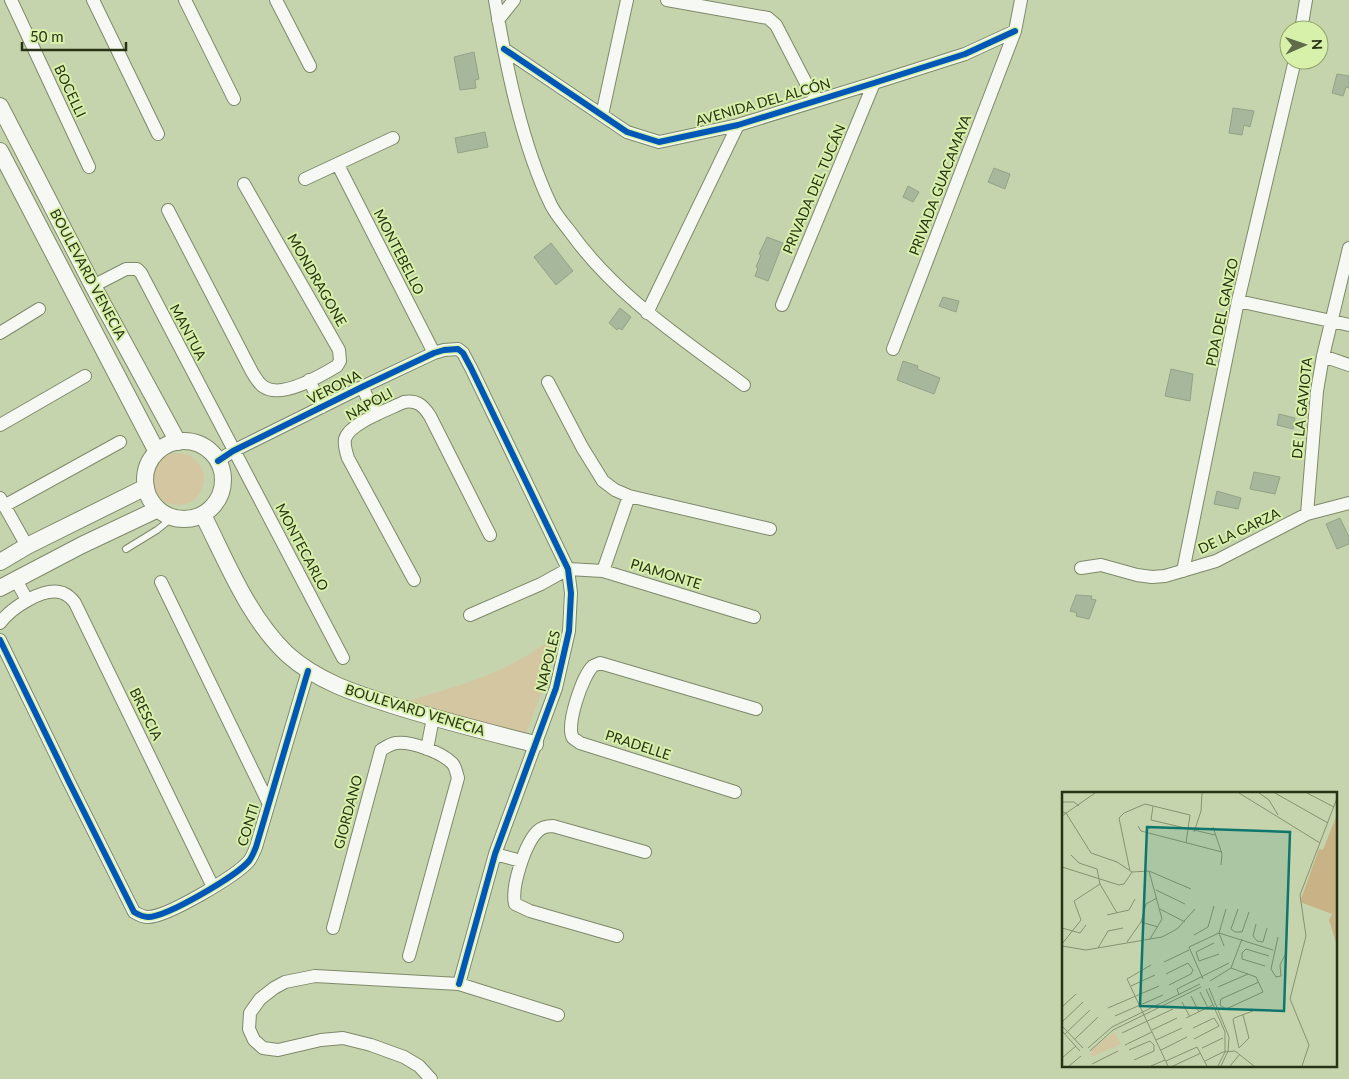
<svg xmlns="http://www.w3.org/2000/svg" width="1349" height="1079" font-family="Lato,sans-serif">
<rect width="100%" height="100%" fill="#c6d4ad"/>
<path fill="#d4c6a1" d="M152 479a26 26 0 1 1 52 0a26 26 0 1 1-52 0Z
M557,635l-13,51 -18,47 -5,1 -113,-33c39,-12 78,-22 113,-42 13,-7 24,-16 36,-24z"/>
<path fill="#a7b79b" stroke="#93a388" d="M474,52l5,27 -4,1 1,8 -16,2 -6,-33z
M1337,74l12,2v12l-3,-1 -3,9 -11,-3z
M1233,108l21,3 -4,16 -6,-2 -2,10 -13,-2z
M485,132l3,15 -30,6 -3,-15z
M994,168l16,6 -5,15 -17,-7z
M908,186l11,6 -6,10 -10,-5z
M767,237l16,6 -15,38 -13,-5 3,-8 -2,-1 5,-12 -2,-1z
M551,243l22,28 -17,14 -22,-28z
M943,297l16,4 -3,11 -17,-6z
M620,308l11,9 -9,13 -3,-2 -2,2 -8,-7z
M903,361l15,5 -1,3 23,9 -6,16 -37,-14z
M1171,369l22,5 -3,27 -25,-5z
M1279,414l16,4 -2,11 -16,-4z
M1254,472l26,5 -5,17 -25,-5z
M1217,491l24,7 -3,11 -24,-5z
M1340,518l9,19v7l-12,5 -11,-25z
M1076,595l16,1 -1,3 5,1 -7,19 -13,-3 1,-3 -7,-2z"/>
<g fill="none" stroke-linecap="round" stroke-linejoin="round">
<defs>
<path id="service" d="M126,549l31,-19 15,-12"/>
<path id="minor" d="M11,0l78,167
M93,0l65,134
M185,0l49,99
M276,0l34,66
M495,0c11,66 27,145 56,205 5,10 13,19 20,28 45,63 112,106 173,152
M667,0l101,18 8,7 31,60 11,15
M498,20l16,-20
M1301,30l5,-30
M504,49l123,83 32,10 79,-17 136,-42 91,-29 50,-23
M602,115l25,-115
M338,165l96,188
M305,179l88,-41
M168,210l84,162c3,5 7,12 12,15 18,12 58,-12 73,-21l3,-5 -1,-11 -95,-166
M93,286l33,-17h11l4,4 202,385
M1238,301l111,24
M782,305l92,-222
M647,313l91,-188
M0,333l39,-24
M893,349l122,-318 6,-31
M1323,356l26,9
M309,380l13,27
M548,382l34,65 21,34 12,9 14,6 141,33
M362,387l14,28
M0,425l85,-49
M218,461l15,-10 129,-64 72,-34 10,-3 14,-1 5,4 8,15 97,201 3,24 -2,38 -13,57 -61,166 -36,130
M0,498l27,48
M4,506l116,-64
M1307,514l10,-123 6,-35 26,-108
M1081,568l20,-3 36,10 15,2 13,-1 51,-15 91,-47 42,-11
M603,571l26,-75
M1183,571l55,-270 57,-241
M16,580l11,20
M414,580l-66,-122c-2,-6 -4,-13 -3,-19 4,-16 45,-30 59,-37 13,-2 19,3 26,14l60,119
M161,582l107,220
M470,615l71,-31 27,-15 35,2 151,46
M0,623c11,-15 44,-37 63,-30 5,2 9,6 12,10l138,284
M0,640l69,142 65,130c5,3 9,5 14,5 19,0 88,-41 101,-56 3,-4 5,-9 7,-14l52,-176
M427,749l6,-31
M735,792l-155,-49c-2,-2 -5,-3 -7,-5 -8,-12 10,-63 20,-72 2,-1 5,-2 7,-3l156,46
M495,854l26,7
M333,928l48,-178c5,-3 9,-6 15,-7 15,-2 45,9 56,20 4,4 4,9 6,15l-49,178
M617,936l-87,-25 -15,-7c-4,-17 10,-61 23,-73 4,-4 9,-5 15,-5l92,26
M431,1079l-12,-13 -15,-9 -33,-12 -28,-7 -22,2 -43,10 -15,-2 -9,-8 -5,-11 1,-16 10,-14 14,-11 11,-6 30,-6 144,8 99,31"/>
<path id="tertiary" d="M0,106l93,180 85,156
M0,151l157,301
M145 480a39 39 0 1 1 78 0a39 39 0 1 1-78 0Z
M203,515c24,47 45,102 84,139 30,27 67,39 105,51 47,15 95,27 143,39
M0,562l27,-16 119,-59
M0,588l82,-43 74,-35"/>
</defs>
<use href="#service" stroke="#7e896a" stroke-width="8"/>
<use href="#minor" stroke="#7e896a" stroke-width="14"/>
<use href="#tertiary" stroke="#7e896a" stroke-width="18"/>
<use href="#service" stroke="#f6f9f3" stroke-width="6"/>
<use href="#minor" stroke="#f6f9f3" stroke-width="12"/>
<use href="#tertiary" stroke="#f6f9f3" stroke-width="16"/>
<defs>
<path id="cycleway" d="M504,49l123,83 32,10 79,-17 136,-42 91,-29 50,-23
M218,461l15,-10 129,-64 72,-34 10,-3 14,-1 5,4 8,15 97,201 3,24 -2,38 -13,57 -61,166 -36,130
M0,640l69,142 65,130c5,3 9,5 14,5 19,0 88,-41 101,-56 3,-4 5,-9 7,-14l52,-176"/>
</defs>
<use href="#cycleway" stroke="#d8f1aa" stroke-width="9"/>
<use href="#cycleway" stroke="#0057b8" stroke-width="6"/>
</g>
<g text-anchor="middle" stroke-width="4" stroke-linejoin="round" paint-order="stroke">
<g font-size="14" fill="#283215" stroke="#d8f1aa">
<text transform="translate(70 91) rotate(65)" y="5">BOCELLI</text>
<text transform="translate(763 102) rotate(-16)" y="5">AVENIDA DEL ALCÓN</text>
<text transform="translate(940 185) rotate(-69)" y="5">PRIVADA GUACAMAYA</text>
<text transform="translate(814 189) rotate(-67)" y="5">PRIVADA DEL TUCÁN</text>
<text transform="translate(399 252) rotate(63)" y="5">MONTEBELLO</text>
<text transform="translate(88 274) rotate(62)" y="5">BOULEVARD VENECIA</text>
<text transform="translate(317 280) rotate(60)" y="5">MONDRAGONE</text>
<text transform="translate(1222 312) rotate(-78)" y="5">PDA DEL GANZO</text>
<text transform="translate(188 332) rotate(62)" y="5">MANTUA</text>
<text transform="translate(334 387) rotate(-27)" y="5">VERONA</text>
<text transform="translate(369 404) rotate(-29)" y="5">NAPOLI</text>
<text transform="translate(1302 408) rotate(-84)" y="5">DE LA GAVIOTA</text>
<text transform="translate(1239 531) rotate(-25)" y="5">DE LA GARZA</text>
<text transform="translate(302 547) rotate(62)" y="5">MONTECARLO</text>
<text transform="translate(666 574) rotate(17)" y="5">PIAMONTE</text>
<text transform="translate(548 661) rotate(-76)" y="5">NAPOLES</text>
<text transform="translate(415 710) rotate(17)" y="5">BOULEVARD VENECIA</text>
<text transform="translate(146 714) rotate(64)" y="5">BRESCIA</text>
<text transform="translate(638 745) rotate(18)" y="5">PRADELLE</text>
<text transform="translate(348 812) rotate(-75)" y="5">GIORDANO</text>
<text transform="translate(248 825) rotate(-73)" y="5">CONTI</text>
</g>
</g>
<g transform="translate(1062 792)">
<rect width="275" height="275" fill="#c6d4ad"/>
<path d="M52,240l7,12 -30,13 1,-7z" fill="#d4c6a1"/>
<path d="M275,22v132l-8,-26 3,-6 -32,-12 19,-53 4,1z" fill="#c9b386"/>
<path fill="none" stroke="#879370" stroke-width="1" d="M177,1l81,50M197,1l10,7 9,15M213,1l53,30M245,1l27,14M0,10h12l5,4M91,14l-2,14 64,15M0,20l4,1 25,40 26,9 15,10M0,24l33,-23M76,34l3,5 81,21M151,35l9,27 -1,11M132,40l7,-21 1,-18M9,63l8,8 18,6 3,15 17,29M0,75l57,18 5,-1 8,-12M68,79l-11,-53 5,-5 21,-9 45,11 -4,28M87,79l13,48 -12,20M70,80l17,-1 42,18M94,98l29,14M98,117l25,13M45,123l22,-5 6,-11M79,130l17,5M194,132l-3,12 4,5 6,1 4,-14M0,136l18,5 6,-8M173,140h7l7,-20M173,140l-4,-3 7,-20M132,143l14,-8 6,-21M216,145l-7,32 5,8 5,-1 -1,-11 6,-12M65,150l14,-20 5,-18 11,-6M152,151l-18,9 3,9 20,-7M0,152l19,-24 -7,-19 26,-17M0,154l24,4 76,-13 15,-8 18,-20M162,154l-5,-13 7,-24M36,156l10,-17 15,-3M102,170l25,-12M89,173l-24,14 41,87M203,174l-23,-7v-6l4,-4 23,7M104,182l22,-11 5,7 -2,4 -22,11M141,187l-14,-32 30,-14 54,17M148,189l21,-13 11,-29M69,194l24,-11M156,195l30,-13M147,196l20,49 -1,14 -7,15M144,197l19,43v20l-7,14M138,200l8,16M117,203l-2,-6 52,-26M129,204l8,16M120,210l8,15M158,213l6,4 37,-17 -7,-15 -25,-9M158,213l1,-6 38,-17M0,215l14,-13M46,216l51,-22M181,223l6,23 -10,10 -6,-28 1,-2 19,-7M53,224l48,-21M124,226l27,-13M0,230l21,-20M0,234l21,22M131,236l21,-10 5,8 -25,13M90,238l25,-12M0,239l18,20M60,241l51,-24M3,242l25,-24M13,247l23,-22M94,248l26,-12M63,253l27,-13M26,256l24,-21 88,-43M140,256l21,-10M67,258l21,-9 4,4M99,258l26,-13M28,259l23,-21 88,-43M0,266l14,-12M72,268l20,-9v-6M104,269l31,-14 10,19M143,269l18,-9 12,-1 19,15M30,272l26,-13M7,274l12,-10M89,274l14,-6M111,274l28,-13M168,274l10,-12M240,274l7,-21 -19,-46 16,-63 -6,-41 37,-97"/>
<path fill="#0f766e" fill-opacity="0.15" stroke="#0f766e" stroke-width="2.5" d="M85,35l143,5 -6,179 -144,-5z"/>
<rect width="275" height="275" fill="none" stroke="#283215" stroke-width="2.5"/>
</g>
<g transform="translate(1304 45) rotate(88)"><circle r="24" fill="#d8f1aa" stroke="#92a56e"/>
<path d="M0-4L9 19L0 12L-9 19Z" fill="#5f6b4a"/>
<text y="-8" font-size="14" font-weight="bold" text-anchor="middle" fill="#283215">N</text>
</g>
<path d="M22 42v8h104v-8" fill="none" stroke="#283215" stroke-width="2.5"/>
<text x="30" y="42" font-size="15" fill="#283215" stroke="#d8f1aa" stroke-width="4" paint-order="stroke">50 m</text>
</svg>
